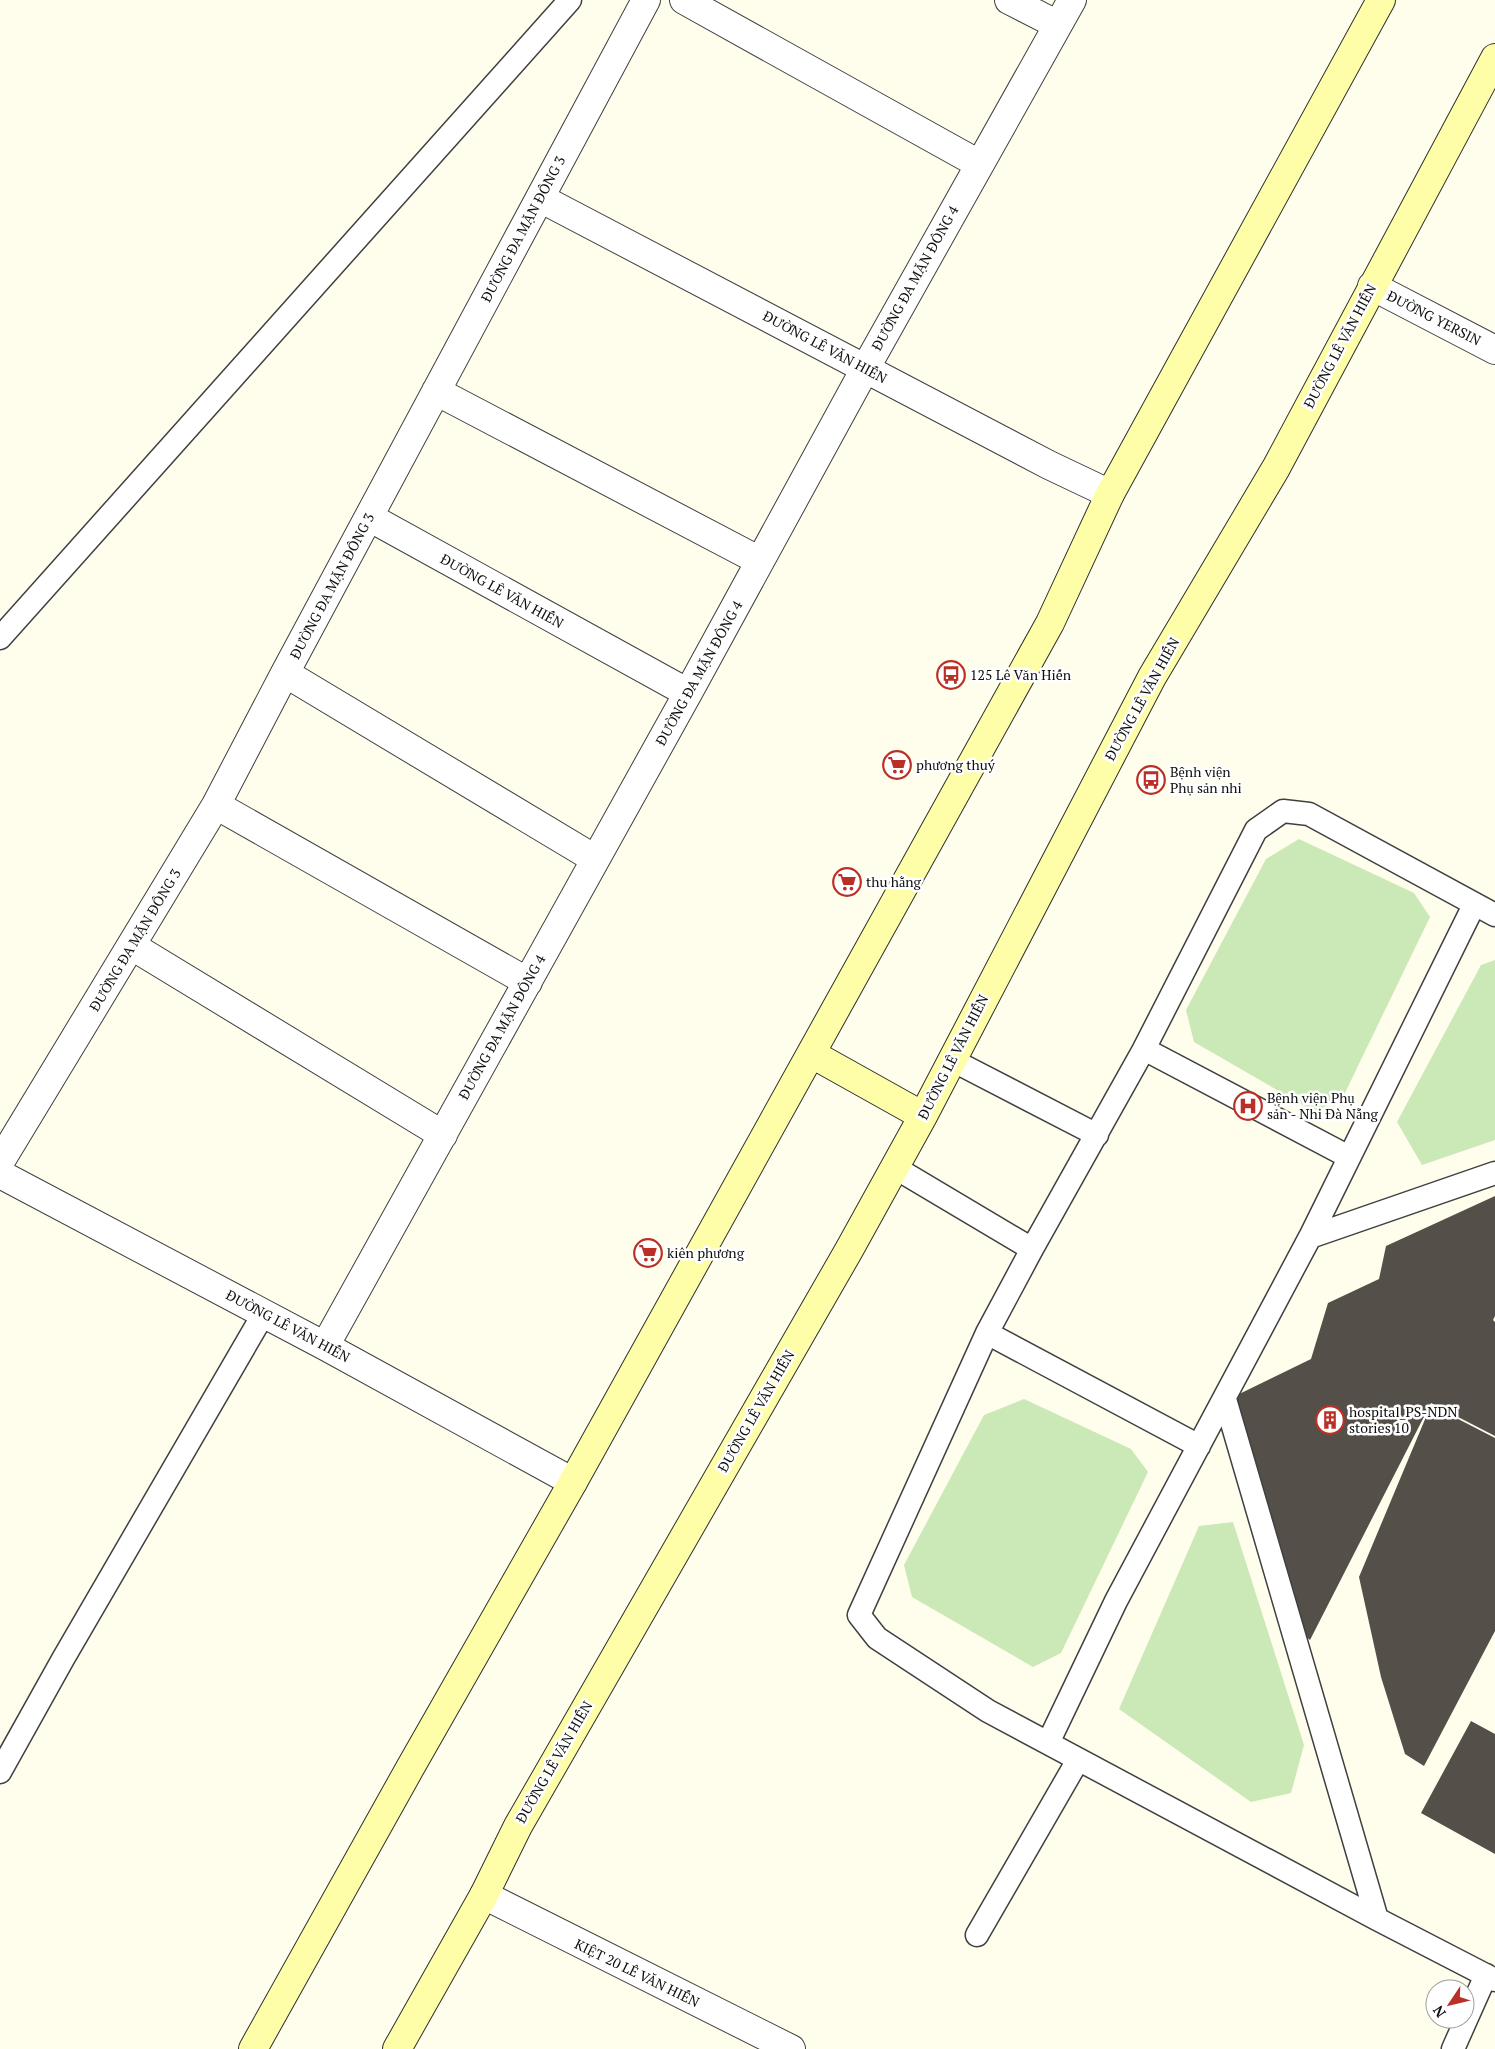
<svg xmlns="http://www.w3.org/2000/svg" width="1495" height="2049" font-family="'PT Serif',serif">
<rect width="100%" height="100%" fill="#fffdec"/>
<path fill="#cbe8b7" d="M1299,839l115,54 16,24 -87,180 -28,15 -121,-70 -8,-32 80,-151z
M1495,960v180l-73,25 -25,-43 84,-157z
M1024,1399l107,50 17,23 -87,181 -28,14 -121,-70 -8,-32 80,-150z
M1233,1522l71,223 -13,48 -40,9 -132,-93 80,-183z"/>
<path fill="#554f49" d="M1495,1196v120l-2,4 2,2v114l-64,-33 -121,237 -6,-5 -73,-237 80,-39 17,-56 51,-24 7,-33z
M1431,1405l64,33v193l-71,135 -19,-12 -24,-77 -22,-100z
M1471,1721l24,13v120l-74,-41z"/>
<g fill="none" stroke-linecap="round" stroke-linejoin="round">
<defs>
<path id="service" d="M0,638l570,-638
M1495,915l-186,-101 -26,-3 -27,19 -112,219 -112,200 -45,84 -128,282 18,23 111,73 389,208 118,61
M1144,1049l205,108
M952,1060l145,75
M894,1167l138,82
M1310,1237l185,-64
M987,1333l212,113
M1225,1399l152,520
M1048,1743l68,-142 194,-364 164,-332
M0,1772l63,-113 201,-346
M977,1935l101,-175
M1453,2049l33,-74"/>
<path id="minor" d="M684,0l295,164
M1009,0l49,25
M540,198l509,267 61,29
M1372,286l123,64
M436,391l324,170
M369,517l319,176
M285,673l310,186
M216,805l312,177
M132,946l311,189
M0,1162l216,-357 69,-132 361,-673
M0,1174l325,172 248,136
M325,1346l363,-653 177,-324 207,-369
M484,1895l307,154"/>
<path id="secondary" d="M812,1054l111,62
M253,2049l157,-281 163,-286 477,-859 60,-129 271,-494
M397,2049l87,-154 34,-69 331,-576 74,-134 229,-439 124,-209 219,-410"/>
</defs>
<use href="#service" stroke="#404040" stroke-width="25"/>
<use href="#minor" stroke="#404040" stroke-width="30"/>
<use href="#secondary" stroke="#2f2f2f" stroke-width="30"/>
<use href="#service" stroke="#fff" stroke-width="22"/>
<use href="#minor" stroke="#fff" stroke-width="28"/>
<use href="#secondary" stroke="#fefea8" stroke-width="28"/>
</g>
<defs>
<symbol id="bus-ring" viewBox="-11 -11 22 22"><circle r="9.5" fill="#fff" stroke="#bb3026" stroke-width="1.5"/><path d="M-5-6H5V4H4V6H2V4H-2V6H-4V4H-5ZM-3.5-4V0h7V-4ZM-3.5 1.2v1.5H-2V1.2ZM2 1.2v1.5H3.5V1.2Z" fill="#bb3026"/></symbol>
<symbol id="supermarket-ring" viewBox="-11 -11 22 22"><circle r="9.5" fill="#fff" stroke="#bb3026" stroke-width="1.5"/><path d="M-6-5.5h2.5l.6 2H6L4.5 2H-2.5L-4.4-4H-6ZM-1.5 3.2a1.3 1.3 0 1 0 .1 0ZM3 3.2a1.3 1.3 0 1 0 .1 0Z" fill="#bb3026"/></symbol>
<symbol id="hospital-ring" viewBox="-11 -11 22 22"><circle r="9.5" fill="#fff" stroke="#bb3026" stroke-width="1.5"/><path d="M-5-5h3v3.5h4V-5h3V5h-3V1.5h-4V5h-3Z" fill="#bb3026"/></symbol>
<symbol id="building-ring" viewBox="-11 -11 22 22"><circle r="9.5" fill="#fff" stroke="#bb3026" stroke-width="1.5"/><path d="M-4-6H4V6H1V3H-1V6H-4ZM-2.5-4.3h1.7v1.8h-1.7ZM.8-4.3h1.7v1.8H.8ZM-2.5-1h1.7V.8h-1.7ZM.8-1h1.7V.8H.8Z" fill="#bb3026"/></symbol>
</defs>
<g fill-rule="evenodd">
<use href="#bus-ring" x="935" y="659" width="32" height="32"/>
<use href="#supermarket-ring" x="881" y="749" width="32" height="32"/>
<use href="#bus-ring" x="1135" y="764" width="32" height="32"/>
<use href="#supermarket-ring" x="831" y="866" width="32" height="32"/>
<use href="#hospital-ring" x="1232" y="1090" width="32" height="32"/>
<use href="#supermarket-ring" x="632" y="1237" width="32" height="32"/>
<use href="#building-ring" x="1314" y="1404" width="32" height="32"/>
</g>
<g text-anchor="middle" stroke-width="5" stroke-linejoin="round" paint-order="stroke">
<g font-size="14" fill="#0d0d0d" stroke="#fff">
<text transform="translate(523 229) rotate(-62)" y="5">ĐƯỜNG ĐA MẶN ĐÔNG 3</text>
<text transform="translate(915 278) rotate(-61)" y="5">ĐƯỜNG ĐA MẶN ĐÔNG 4</text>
<text transform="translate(1434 318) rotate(27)" y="5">ĐƯỜNG YERSIN</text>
<text transform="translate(1340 346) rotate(-62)" y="5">ĐƯỜNG LÊ VĂN HIẾN</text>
<text transform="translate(825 347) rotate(28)" y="5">ĐƯỜNG LÊ VĂN HIẾN</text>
<text transform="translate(332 586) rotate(-62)" y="5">ĐƯỜNG ĐA MẶN ĐÔNG 3</text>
<text transform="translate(502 591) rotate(29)" y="5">ĐƯỜNG LÊ VĂN HIẾN</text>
<text transform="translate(699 673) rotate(-61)" y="5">ĐƯỜNG ĐA MẶN ĐÔNG 4</text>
<text transform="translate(1142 699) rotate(-61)" y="5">ĐƯỜNG LÊ VĂN HIẾN</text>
<text transform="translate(135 940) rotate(-59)" y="5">ĐƯỜNG ĐA MẶN ĐÔNG 3</text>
<text transform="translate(502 1027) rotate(-61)" y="5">ĐƯỜNG ĐA MẶN ĐÔNG 4</text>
<text transform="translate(953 1057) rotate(-63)" y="5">ĐƯỜNG LÊ VĂN HIẾN</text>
<text transform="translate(288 1326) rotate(28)" y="5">ĐƯỜNG LÊ VĂN HIẾN</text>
<text transform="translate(756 1411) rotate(-60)" y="5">ĐƯỜNG LÊ VĂN HIẾN</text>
<text transform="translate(554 1762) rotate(-60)" y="5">ĐƯỜNG LÊ VĂN HIẾN</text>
<text transform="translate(637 1973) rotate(26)" y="5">KIỆT 20 LÊ VĂN HIẾN</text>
</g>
<g font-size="14" fill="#0d0d0d" stroke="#fff" text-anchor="start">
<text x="970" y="680">125 Lê Văn Hiến</text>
<text x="916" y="770">phương thuý</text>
<text x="1170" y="777">Bệnh viện<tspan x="1170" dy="16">Phụ sản nhi</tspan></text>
<text x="866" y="887">thu hằng</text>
<text x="1267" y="1103">Bệnh viện Phụ<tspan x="1267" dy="16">sản - Nhi Đà Nẵng</tspan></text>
<text x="667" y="1258">kiên phương</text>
<text x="1349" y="1417">hospital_PS-NDN<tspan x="1349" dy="16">stories 10</tspan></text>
</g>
</g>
<g transform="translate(1450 2004) rotate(235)"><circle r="24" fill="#ffffff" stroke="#9e9e9e"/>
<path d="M0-4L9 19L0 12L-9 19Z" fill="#bb3026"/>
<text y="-8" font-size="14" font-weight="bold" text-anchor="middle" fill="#0d0d0d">N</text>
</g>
</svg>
